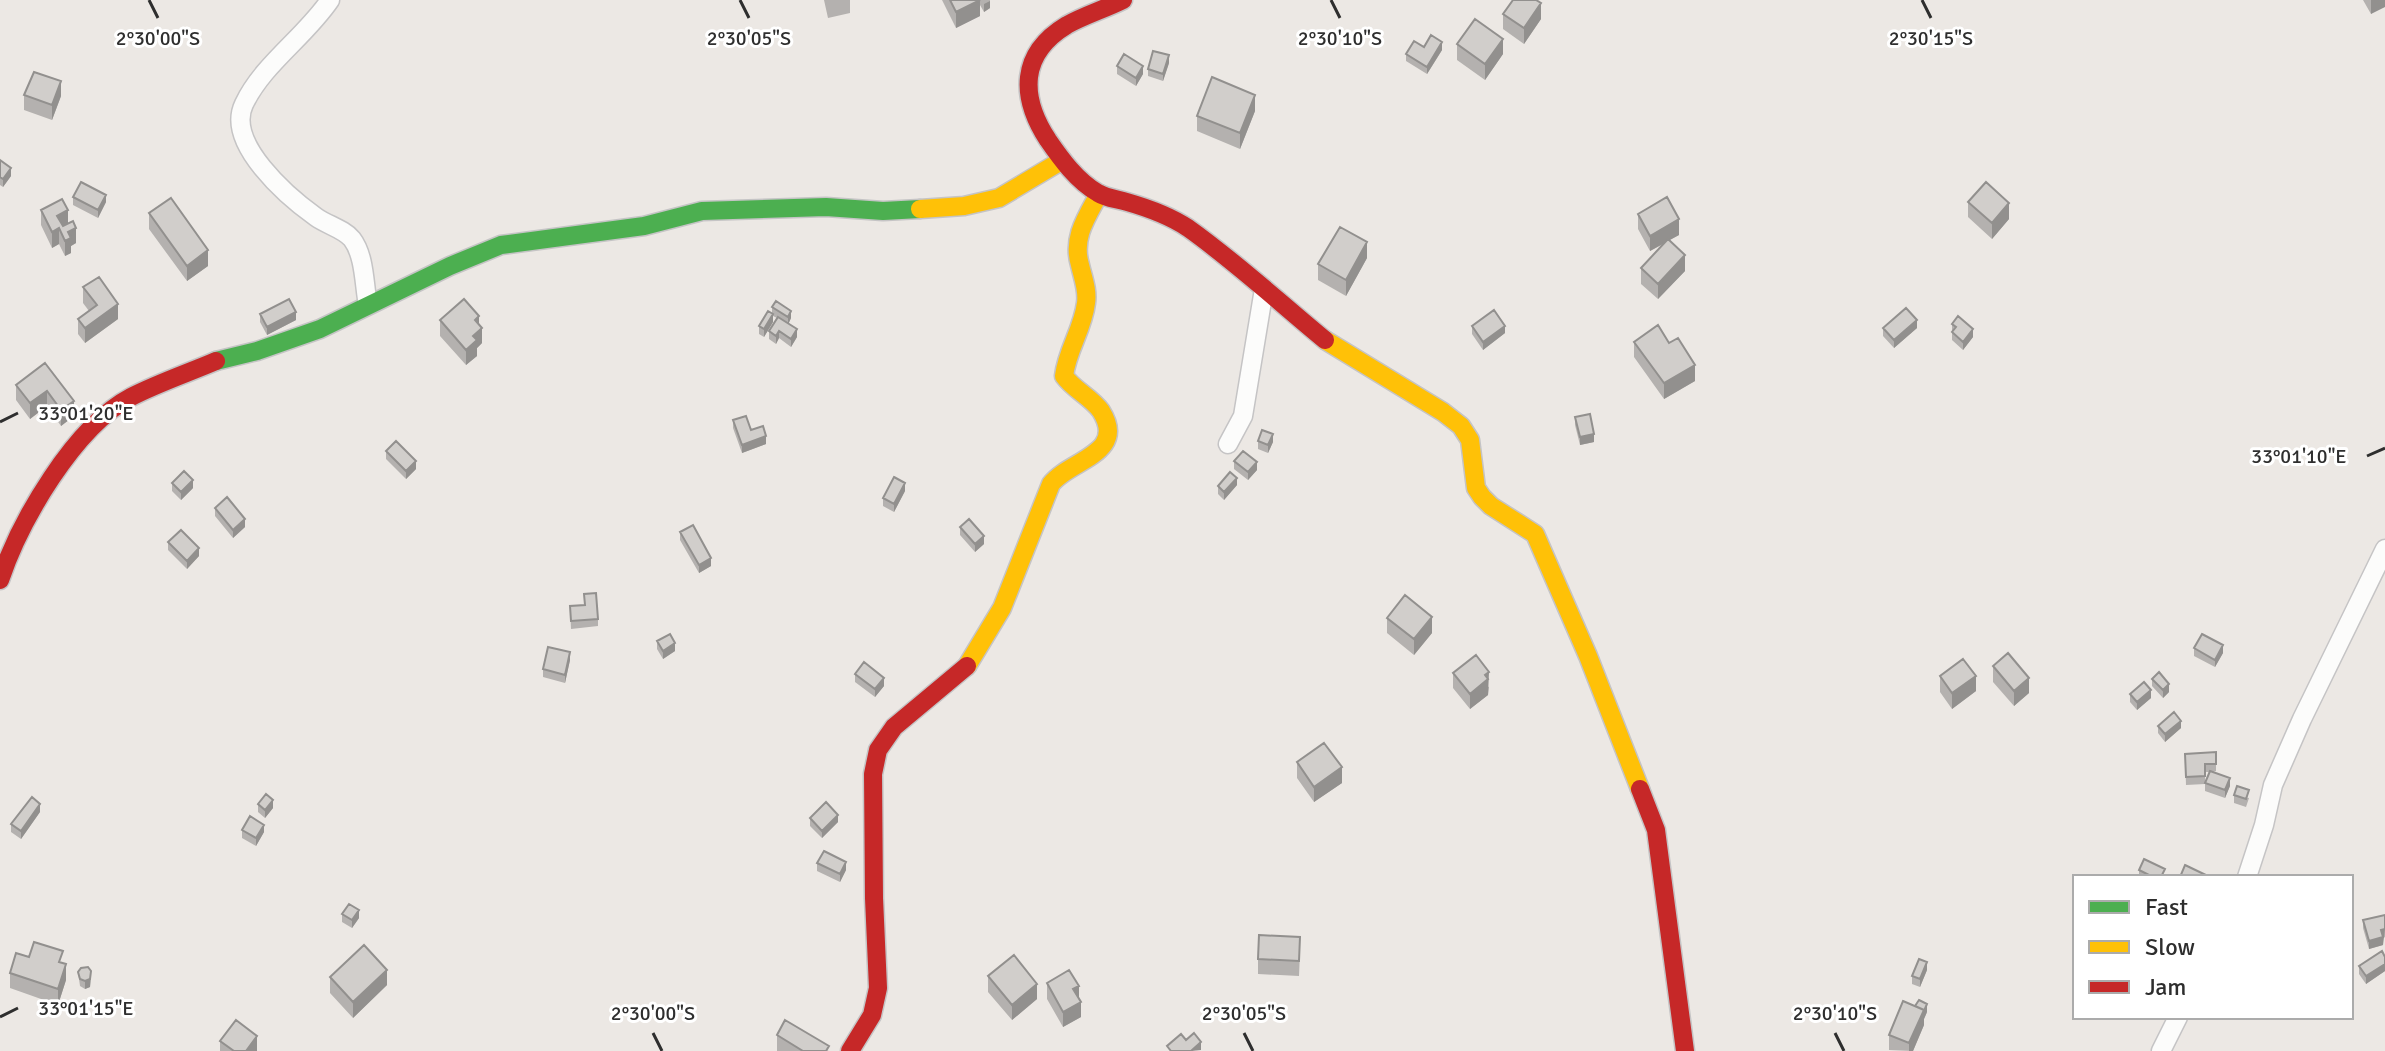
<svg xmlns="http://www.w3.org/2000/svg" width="2385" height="1051" font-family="Signika,sans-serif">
<rect width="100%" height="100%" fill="#ece8e4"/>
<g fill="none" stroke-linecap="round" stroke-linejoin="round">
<defs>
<path id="street" d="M330,0c-25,37 -67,64 -86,104 -19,39 44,93 72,113 11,8 28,12 36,22 13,17 12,46 16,66
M1228,444l15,-28 21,-127
M2247,877l17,-52 9,-40 29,-66 83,-170
M2161,1051l17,-34"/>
<path id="fast" d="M216,361l41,-10 63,-22 130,-63 51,-21 143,-19 58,-15 124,-4 57,4 37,-2"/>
<path id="slow" d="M920,209l44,-3 35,-8 62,-37
M1325,340l118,72 18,14 9,14 6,48 6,9 9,9 44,28 53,122 52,133
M967,666l35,-58 49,-124c18,-24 77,-30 50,-73 -10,-14 -27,-21 -37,-35 3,-26 19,-47 22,-73 2,-13 -3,-25 -6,-38 -8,-27 6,-47 19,-71"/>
<path id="jam" d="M1123,0c-18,9 -38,15 -56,25 -48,29 -47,72 -19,115 13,19 29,41 50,53 8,5 19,6 29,9 21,6 43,14 61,26 48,34 92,75 137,112
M0,580c20,-59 74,-153 131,-183 27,-14 57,-24 85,-36
M1640,789l16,41 29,221
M850,1051l22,-36 6,-27 -4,-90 -1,-124 5,-24 16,-23 73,-61"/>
</defs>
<use href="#street" stroke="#c5c4c5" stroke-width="21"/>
<use href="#fast" stroke="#c5c4c5" stroke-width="21"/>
<use href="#slow" stroke="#c5c4c5" stroke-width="21"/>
<use href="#jam" stroke="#c5c4c5" stroke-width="21"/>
<use href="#street" stroke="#fcfcfb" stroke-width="18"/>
<use href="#fast" stroke="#4caf50" stroke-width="18"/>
<use href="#slow" stroke="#ffc107" stroke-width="18"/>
<use href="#jam" stroke="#c62828" stroke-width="18"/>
</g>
<path fill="#b4b1af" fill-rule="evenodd" d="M824,0h26v13l-22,5z
M942,0h48v8l-6,4 -4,-7v11l-24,12z
M2363,0h22l-14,14z
M1503,14l38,5 -17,25 -21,-15z
M1457,44l46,10 -18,26 -28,-20z
M1424,47l18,3 -15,24 -21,-13v-7z
M1169,63l-6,18 -15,-5v-7z
M1117,66l26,8 -7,12 -19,-12z
M24,95l37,1 -9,24 -28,-10z
M1255,111l-15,38 -43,-18v-15z
M0,160l11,16 -8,11 -3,-2z
M73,197l33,5 -8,16 -25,-13z
M1968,202l41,17 -17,20 -24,-22z
M41,210l27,13 8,20 -5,3v7l-6,3 -6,-12 -7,4 -11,-23z
M149,213l59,53 -21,15 -38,-52z
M1638,214l41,21 -10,5 16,31 -27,28 -17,-15v-16l24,-25 -15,8 -12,-22z
M1367,258l-21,38 -28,-16v-16z
M83,287l35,32 -33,24 -7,-9v-15l11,-8 -6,-8z
M772,307l19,11 -3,6 9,13 -6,10 -12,-9 -3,6 -7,-5v-8l8,-13 -4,-2v6l-9,15 -5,-3v-8l13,-12z
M260,314l36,6 -29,15 -7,-13z
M440,320l39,5 3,18 -5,5v8l-11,9 -26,-29z
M1952,324l21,13 -10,13 -11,-10z
M1472,326l33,7 -22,17 -11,-16z
M1883,328h34l-23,20 -11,-12z
M1634,342l35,1 26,38 -31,18 -30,-42z
M45,363l29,53 -13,10 -14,-20 -17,13 -14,-19v-15z
M1575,417l19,25 -14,3 -5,-20z
M733,420l18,10 15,14 -24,9 -9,-25z
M1258,441l15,1 -5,11 -10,-4z
M386,451l30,18 -10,10 -20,-20z
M1234,461l23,9 -9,10 -14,-11z
M172,483l21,5 -12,12 -9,-9z
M1237,485l-13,15 -6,-6v-8z
M905,491l-11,21 -11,-6v-8z
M215,508l30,19 -12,11 -18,-22z
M960,527l24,17 -9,8 -15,-17z
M680,532l31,34 -12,7 -19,-33z
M168,542l31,14 -12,13 -19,-19z
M584,594l14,25v7l-27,3 -1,-23 14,-1z
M1387,618l45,15 -18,22 -27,-22z
M657,641l18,10 -12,8 -6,-10z
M2194,648l29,5 -8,14 -21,-11z
M570,660l-5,23 -22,-6v-8z
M1993,666l36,27 -15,13 -21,-24z
M1453,673l36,14 -1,8 -18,14 -17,-21z
M855,674l29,12 -9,11 -20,-15z
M1940,676l36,15 -24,18 -12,-17z
M2152,679l17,13 -6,6 -11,-12z
M2130,694l21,4 -14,12 -7,-8z
M2158,726l23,2 -16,14 -7,-9z
M2216,752v19l-4,1 18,14 -5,12 -20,-7v-7l-19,1 -1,-31zM2205,772h4l-4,11z
M1297,762l45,21 -28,19 -17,-24z
M2234,795l15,3 -3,9 -12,-4z
M258,804l15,4 -8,10 -7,-6z
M40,812l-19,27 -10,-7v-8z
M810,818l28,4 -16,16 -12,-12z
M242,830l22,2 -8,14 -14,-8z
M817,863l29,7 -6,12 -23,-11z
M2139,870l26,7h-26z
M342,914l17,4 -7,10 -10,-6z
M2385,915v22l-2,1v7l-14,4 -6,-21v-8z
M1300,952l-1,24 -41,-2v-15z
M29,957l34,6 3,17 -8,25 -48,-17v-15z
M2385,957v14l-19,13 -7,-10v-8z
M1927,970l-7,17 -8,-3v-8z
M78,972l13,7 -1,8 -5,2 -5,-3z
M988,976l49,23 -25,21 -24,-28z
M330,977l57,8 -34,33 -23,-25z
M1047,983l32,16 2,18 -18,10 -16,-28z
M1927,1012l-3,7v6l-11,26 -24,-1v-15z
M777,1035l52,16h-52z
M220,1041l37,10h-37z"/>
<path fill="#92908e" d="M980,0v16l-24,12v-16z
M2371,0h14v7l-14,7z
M990,1v7l-6,4v-8z
M1541,3v16l-17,25v-16z
M1503,39v15l-18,26v-16z
M1442,42v8l-15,24v-7z
M1169,55v8l-6,18v-7z
M1143,66v8l-7,12v-8z
M61,81v15l-9,24v-15z
M1255,95v16l-15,38v-16z
M11,168v8l-8,11v-8z
M106,195v7l-8,16v-8z
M2009,203v16l-17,20v-16z
M68,210v16l-9,4v14l-7,4v-16l5,-16z
M1679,219v16l-29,16v-15z
M76,228v15l-5,3v7l-6,3v-15l3,-9z
M1367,242v16l-21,38v-16z
M208,250v16l-21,15v-15z
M1685,255v16l-27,28v-15z
M118,304v15l-33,24v-15z
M791,311v7l-3,7v-8z
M296,312v8l-29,15v-8z
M773,314v8l-9,15v-8z
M479,316v15l3,-3v15l-5,5v8l-11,9v-15l9,-30z
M1917,320v8l-23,20v-8z
M1505,326v7l-22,17v-8z
M797,329v8l-6,10v-8z
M1973,329v8l-10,13v-8z
M779,331v7l-3,6v-8z
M1695,365v16l-31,18v-16z
M47,391v15l-17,13v-16z
M74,401v15l-13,10v-16z
M1273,434v8l-5,11v-8z
M1594,434v8l-14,3v-8z
M766,436v8l-24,9v-8z
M416,461v8l-10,10v-8z
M1257,462v8l-9,10v-8z
M1237,478v7l-13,15v-8z
M193,480v8l-12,12v-8z
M905,483v8l-11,21v-8z
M245,519v8l-12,11v-8z
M984,536v8l-9,8v-8z
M199,548v8l-12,13v-8z
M711,558v8l-12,7v-8z
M1432,617v16l-18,22v-16z
M675,643v8l-12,8v-8z
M2223,645v8l-8,14v-7z
M570,652v8l-5,23v-8z
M1489,672l-1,23 -18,14v-15l15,-19z
M1976,676v15l-24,18v-16z
M884,678v8l-9,11v-8z
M2029,678v15l-15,13v-15z
M2169,684v8l-6,6v-8z
M2151,690v8l-14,12v-8z
M2181,721v7l-16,14v-8z
M1342,767v16l-28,19v-15z
M2230,778v8l-5,12v-8z
M273,800v8l-8,10v-8z
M40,804v8l-19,27v-8z
M838,815v7l-16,16v-7z
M264,825v7l-8,14v-8z
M846,862v8l-6,12v-8z
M359,910v8l-7,10v-8z
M2385,929l-2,16 -14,4v-8l12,-11z
M1927,962v8l-7,17v-8z
M66,964v16l-8,25v-16z
M2385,964v7l-19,13v-8z
M387,970v15l-34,33v-16z
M91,971l-1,16 -5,2v-8z
M1037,984v15l-25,21v-15z
M1079,986v16l-6,-13z
M1081,1002v15l-18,10v-15z
M1927,1004v8l-3,7v6l-11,26h-4v-8l15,-33z
M257,1036v15h-11z
M1201,1042v8l-10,1z"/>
<path fill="#d1cecb" stroke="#92908e" stroke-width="2" d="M950,0h30l-24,12z
M1513,0h23l5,3 -17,25 -21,-14z
M1475,19l28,20 -18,25 -28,-20z
M1431,35l11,7 -15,25 -21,-13 8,-13 10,6z
M1153,51l16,4 -6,19 -15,-5z
M1124,54l19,12 -7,12 -19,-12z
M34,72l27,9 -9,24 -28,-10z
M1212,77l43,18 -15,38 -43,-17z
M0,160l11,8 -8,11 -3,-2z
M81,182l25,13 -8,15 -25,-13z
M1986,182l23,21 -17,20 -24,-21z
M1667,197l12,22 -29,17 -12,-22z
M171,198l37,52 -21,16 -38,-53z
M62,199l6,11 -11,6 6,10 10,-5 3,7 -8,4 3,6 -6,3 -6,-13 -7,4 -11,-22z
M1340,227l27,15 -21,38 -28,-16z
M1668,239l17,16 -27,29 -17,-16z
M99,277l19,27 -33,24 -7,-9 19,-14 -14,-18z
M289,299l7,13 -29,15 -7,-13z
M464,299l15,17 -4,4 7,8 -9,8 4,4 -11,10 -26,-30z
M776,301l15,10 -3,6 -16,-10z
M1906,308l11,12 -23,20 -11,-12z
M1494,310l11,16 -22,16 -11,-16z
M768,311l5,3 -9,15 -5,-3z
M1958,316l15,13 -10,13 -11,-10 4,-5 -4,-3z
M778,317l19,12 -6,10 -12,-8 -3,5 -7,-5z
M1658,325l11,18 9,-5 17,27 -31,18 -30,-41z
M45,363l29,38 -13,9 -14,-19 -17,12 -14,-18z
M1590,414l4,20 -14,3 -5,-20z
M746,416l5,14 12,-4 3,10 -24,9 -9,-25z
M1262,430l11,4 -5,11 -10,-4z
M396,441l20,20 -10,10 -20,-20z
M1243,451l14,11 -9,10 -14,-11z
M184,471l9,9 -12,12 -9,-9z
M1230,472l7,6 -13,14 -6,-6z
M894,477l11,6 -11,21 -11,-6z
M227,497l18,22 -12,11 -18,-22z
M969,519l15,17 -9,8 -15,-17z
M693,525l18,33 -12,7 -19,-33z
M181,530l18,18 -12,13 -19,-19z
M596,593l2,26 -27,2 -1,-15 15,-1 -1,-11z
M1405,595l27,22 -18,22 -27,-21z
M670,634l5,9 -12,8 -6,-10z
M2202,634l21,11 -8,15 -21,-12z
M548,647l22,5 -5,23 -22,-6z
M2008,653l21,25 -15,13 -21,-25z
M1476,655l13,17 -4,3 3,4 -18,15 -17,-21z
M1963,659l13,17 -24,17 -12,-17z
M864,662l20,16 -9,11 -20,-15z
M2159,672l10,12 -6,6 -11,-11z
M2144,682l7,8 -14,12 -7,-8z
M2174,712l7,9 -16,13 -7,-8z
M1324,743l18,24 -28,20 -17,-25z
M2216,752v12h-11v12l-19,1 -1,-23z
M2210,771l20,7 -5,12 -20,-7z
M2237,786l12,4 -3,9 -12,-4z
M266,794l7,6 -8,10 -7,-6z
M32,797l8,7 -19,27 -10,-7z
M826,802l12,13 -16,16 -12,-13z
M250,816l14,9 -8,13 -14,-8z
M824,851l22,11 -6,12 -23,-11z
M2144,859l21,10 -4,8h-8l-14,-7z
M2185,865l25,12h-30z
M349,904l10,6 -7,10 -10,-6z
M2385,915v14l-4,1 2,7 -14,4 -6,-21z
M1259,935l41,2 -1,24 -41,-2z
M34,942l29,9 -4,11 7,2 -8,25 -48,-16 6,-20 13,4z
M364,945l23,25 -34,32 -23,-25z
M2382,951l3,6v7l-19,12 -7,-10z
M1014,955l23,29 -25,21 -24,-29z
M1919,959l8,3 -7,17 -8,-3z
M88,967l3,4 -1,8 -5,2 -5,-2 -2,-7 3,-4z
M1069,970l10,16 -6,3 8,13 -18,10 -16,-29z
M1919,1000l8,4 -3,7v-1l-9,-4z
M1903,1001l21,9 -15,33 -20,-8z
M236,1020l21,16 -11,15h-12l-14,-10z
M785,1020l44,26 -3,5h-23l-26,-16z
M1194,1033l7,9 -10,9h-20l-4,-5 14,-12 5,6z"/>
<path fill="none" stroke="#2e2e2e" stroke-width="3" d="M149,0l9,18M740,0l9,18M1331,0l9,18M1922,0l9,18M0,422l18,-9M2367,456l18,-8M0,1017l18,-9M653,1033l9,18M1244,1033l9,18M1835,1033l9,18"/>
<g font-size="20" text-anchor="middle" fill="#2e2e2e" stroke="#fff" stroke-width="6" stroke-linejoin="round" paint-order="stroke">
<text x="1340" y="45">2°30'10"S</text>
<text x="1931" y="45">2°30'15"S</text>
<text x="158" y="45">2°30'00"S</text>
<text x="749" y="45">2°30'05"S</text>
<text x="86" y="420">33°01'20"E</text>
<text x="2299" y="463">33°01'10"E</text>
<text x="86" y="1015">33°01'15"E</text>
<text x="653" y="1020">2°30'00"S</text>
<text x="1244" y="1020">2°30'05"S</text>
<text x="1835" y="1020">2°30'10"S</text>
</g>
<rect x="2073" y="875" width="280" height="144" fill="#ffffff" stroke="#ababab" stroke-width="2"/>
<rect x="2089" y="901" width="40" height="12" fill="#4caf50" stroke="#ababab" stroke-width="2"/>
<text x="2145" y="915" font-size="24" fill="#2e2e2e">Fast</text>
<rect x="2089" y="941" width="40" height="12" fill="#ffc107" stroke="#ababab" stroke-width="2"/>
<text x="2145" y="955" font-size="24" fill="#2e2e2e">Slow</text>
<rect x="2089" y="981" width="40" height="12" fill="#c62828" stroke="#ababab" stroke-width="2"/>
<text x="2145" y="995" font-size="24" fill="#2e2e2e">Jam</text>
</svg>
